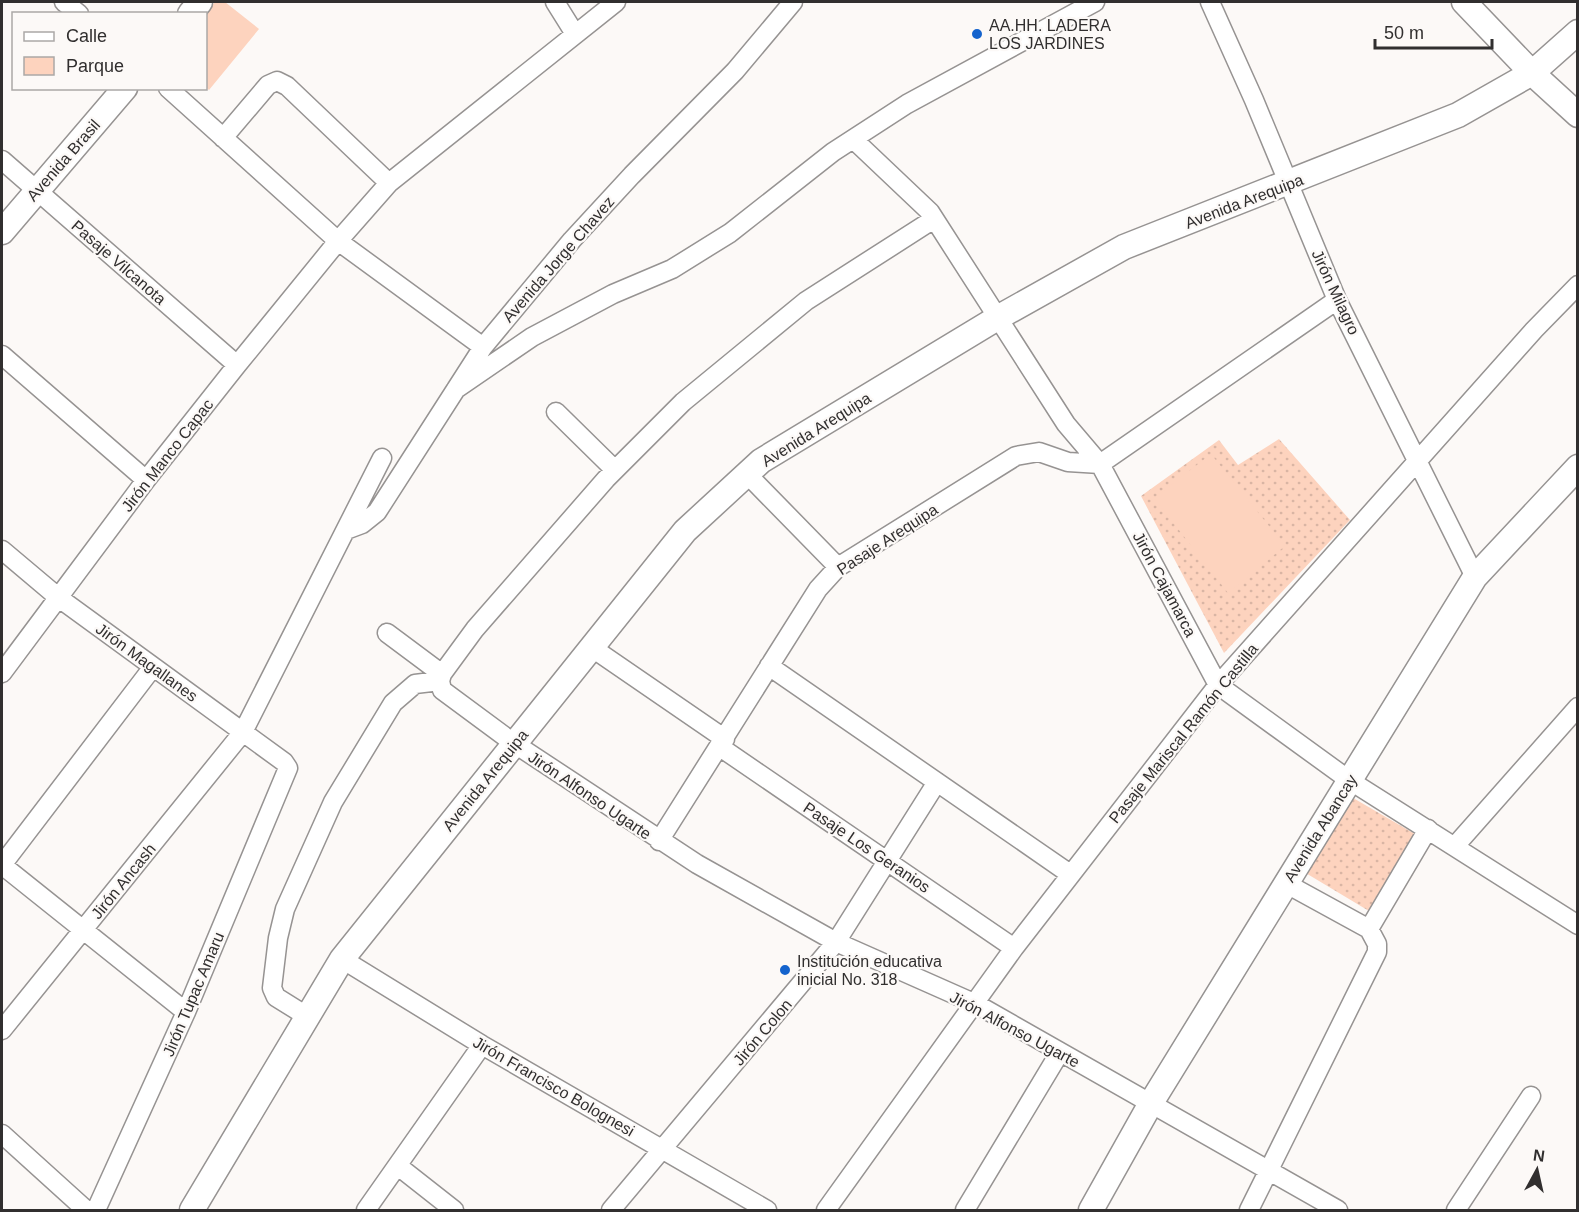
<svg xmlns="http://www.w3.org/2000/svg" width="1579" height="1212" font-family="Helvetica,sans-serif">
<defs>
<pattern id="green-dots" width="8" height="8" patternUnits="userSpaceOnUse" patternTransform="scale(1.5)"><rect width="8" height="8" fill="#fdd3be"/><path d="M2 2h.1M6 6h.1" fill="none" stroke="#d9b5a4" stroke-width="1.8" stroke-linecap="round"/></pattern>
</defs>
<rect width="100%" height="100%" fill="#fcf9f7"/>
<path fill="url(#green-dots)" d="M1279,439l71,81 -126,133 -83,-157 78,-56 19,25z
M1348,795l67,39 -46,77 -65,-39z"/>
<path fill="#fdd3be" d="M215,2h10l34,27 -50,61 -3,-3 -1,-73z
M1211,454l74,92 -57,47 -74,-95z"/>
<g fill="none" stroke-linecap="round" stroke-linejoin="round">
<defs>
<path id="street" d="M64,2l15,12
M555,2l20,32
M1210,2l44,98 83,200 138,277
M168,88l170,153 145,106
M223,138l45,-53 9,-4 10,5 102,97
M853,139l77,73 136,212 34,40 118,221 131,95 229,145
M2,160l235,205
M934,219l-128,82 -123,101 -77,77 -131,150 -33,45 -2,7 2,9 73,54 182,120 139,78 140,62 362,206
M2,355l144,125
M456,389l76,-52 81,-43 59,-25 58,-36 103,-81 74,-48 188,-102
M556,412l59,58
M747,474l91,93
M346,530l16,-6 15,-12 106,-165 89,-107 60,-65 103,-104 58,-69
M2,550l57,48 225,164 4,6 -102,244 -90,198
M387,633l55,41
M591,647l134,92
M769,666l301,208
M2,673l144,-193 91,-115 101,-124 51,-58 227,-181
M720,747l294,201
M659,841l159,-252 20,-22 178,-111 23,-4 29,10 32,2 237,-164
M1455,846l123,-139
M2,865l151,-198
M2,865l184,147
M1369,929l59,-100
M342,959l140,86 285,165
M308,1017l-32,-20 -4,-9 6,-50 7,-29 48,-107 60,-99 22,-19 25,-3
M2,1030l241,-298 139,-274
M2,1134l84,76
M398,1166l56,44
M366,1210l116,-165
M611,1210l225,-268 101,-160
M826,1210l188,-262 204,-263 316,-355 44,-45
M965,1210l95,-158
M1249,1210l128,-258v-8l-8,-15 -84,-46
M1456,1210l75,-114"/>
<path id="secondary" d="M1464,2l68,71 46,42
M190,14l10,-12
M2,232l123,-144
M192,1210l150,-251 343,-428 76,-70 238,-144 125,-70 334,-132 74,-42 46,-41
M1091,1210l60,-107 324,-526 103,-110"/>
</defs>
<use href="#street" stroke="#969392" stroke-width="21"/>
<use href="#secondary" stroke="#969392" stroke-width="27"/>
<use href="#street" stroke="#fff" stroke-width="18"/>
<use href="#secondary" stroke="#fff" stroke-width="24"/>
</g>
<g fill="#1463cd" stroke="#fcf9f7" stroke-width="2">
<circle cx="977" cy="34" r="6"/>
<circle cx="785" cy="970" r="6"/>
</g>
<g text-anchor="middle" stroke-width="4.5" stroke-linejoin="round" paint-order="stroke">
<g font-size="16" fill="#312f2f" stroke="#fcf9f7" text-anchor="start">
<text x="989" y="31">AA.HH. LADERA<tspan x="989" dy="18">LOS JARDINES</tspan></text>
<text x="797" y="967">Institución educativa<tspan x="797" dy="18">inicial No. 318</tspan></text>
</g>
<g font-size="16" fill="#312f2f" stroke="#fcf9f7">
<text transform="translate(63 160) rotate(-49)" y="6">Avenida Brasil</text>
<text transform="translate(1244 201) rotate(-21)" y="6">Avenida Arequipa</text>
<text transform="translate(558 259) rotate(-49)" y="6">Avenida Jorge Chavez</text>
<text transform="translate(119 262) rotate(41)" y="6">Pasaje Vilcanota</text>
<text transform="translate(1336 292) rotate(65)" y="6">Jirón Milagro</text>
<text transform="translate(816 429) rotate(-32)" y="6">Avenida Arequipa</text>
<text transform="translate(167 455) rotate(-52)" y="6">Jirón Manco Capac</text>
<text transform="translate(887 539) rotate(-33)" y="6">Pasaje Arequipa</text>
<text transform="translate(1165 584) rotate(62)" y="6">Jirón Cajamarca</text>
<text transform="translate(147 662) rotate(36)" y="6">Jirón Magallanes</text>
<text transform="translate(1183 733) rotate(-51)" y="6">Pasaje Mariscal Ramón Castilla</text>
<text transform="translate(485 780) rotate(-51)" y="6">Avenida Arequipa</text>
<text transform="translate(590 795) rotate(34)" y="6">Jirón Alfonso Ugarte</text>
<text transform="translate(1320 828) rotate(-58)" y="6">Avenida Abancay</text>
<text transform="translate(867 847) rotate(34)" y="6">Pasaje Los Geranios</text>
<text transform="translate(123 881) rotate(-51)" y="6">Jirón Ancash</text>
<text transform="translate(193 994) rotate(-67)" y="6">Jirón Tupac Amaru</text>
<text transform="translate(1015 1029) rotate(28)" y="6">Jirón Alfonso Ugarte</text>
<text transform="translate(762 1032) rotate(-50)" y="6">Jirón Colon</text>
<text transform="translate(554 1086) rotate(30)" y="6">Jirón Francisco Bolognesi</text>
</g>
</g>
<rect width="1579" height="1212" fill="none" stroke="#312f2f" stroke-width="6"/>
<rect x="12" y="12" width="195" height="78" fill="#fcf9f7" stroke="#aba8a7" stroke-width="1.5"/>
<rect x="24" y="32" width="30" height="9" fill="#ffffff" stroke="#aba8a7" stroke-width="1.5"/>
<text x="66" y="42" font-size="18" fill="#312f2f">Calle</text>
<rect x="24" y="57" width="30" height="18" fill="#fdd3be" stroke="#aba8a7" stroke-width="1.5"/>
<text x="66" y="72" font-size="18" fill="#312f2f">Parque</text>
<g transform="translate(1537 1170) rotate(8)" stroke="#fcf9f7" stroke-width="4.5" paint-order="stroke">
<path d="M0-4.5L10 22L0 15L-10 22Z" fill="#312f2f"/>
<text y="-9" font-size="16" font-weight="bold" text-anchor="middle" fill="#312f2f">N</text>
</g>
<path d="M1375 39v9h117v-9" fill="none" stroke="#312f2f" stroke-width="3"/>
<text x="1384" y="39" font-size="18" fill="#312f2f" stroke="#fcf9f7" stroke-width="4.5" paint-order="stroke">50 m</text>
</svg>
